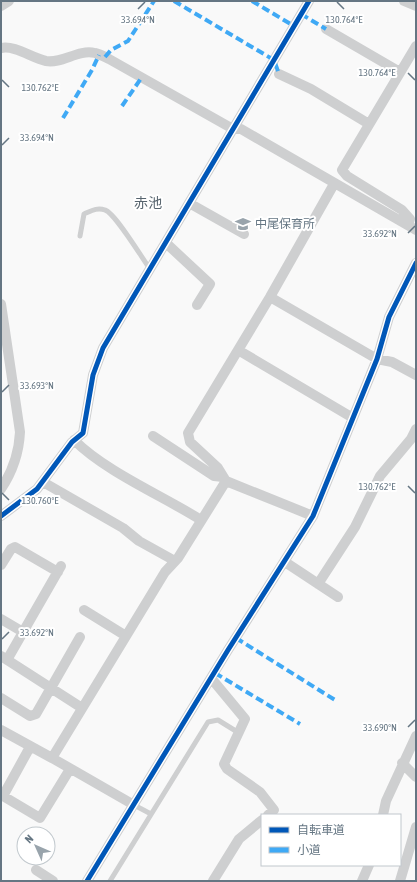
<svg xmlns="http://www.w3.org/2000/svg" width="417" height="882" font-family="'Asap Condensed','Noto Sans JP',sans-serif">
<rect width="100%" height="100%" fill="#f9f9f9"/>
<g fill="none" stroke-linecap="round" stroke-linejoin="round">
<path stroke="#cecfd0" stroke-width="5" d="M80,236l4,-22c7,-3 13,-7 21,-4 10,3 37,48 45,59
M134,805l17,9
M110,881l98,-159 10,-2 21,13"/>
<path stroke="#cecfd0" stroke-width="10" d="M404,1l12,5
M1,6l8,-5
M326,29l74,43
M1,48c14,-3 31,10 45,13 16,3 32,-12 49,-8 5,1 10,4 14,6l124,70h8l175,101
M279,74l32,15 58,35
M189,203l55,31
M408,225l2,-6 -8,-9 -55,-34 -5,-6 74,-124
M166,243l44,41 -13,21
M270,297l107,62 15,3 24,13
M1,304l19,128c-1,21 -7,39 -19,57
M238,350l115,68
M153,436l61,40 9,1
M74,440c32,32 89,56 127,80
M43,482l80,46 16,13 36,20
M1,516l36,-27 35,-47 11,-9 10,-58 10,-27 206,-347
M313,516l-87,-35 -8,-13 -28,-26 -2,-9 82,-136 64,-113
M285,562l53,35
M1,565l10,-16 4,-2 43,25
M318,584l37,-57 25,-51 31,-37 5,-10
M84,610l42,26
M1,619l22,13
M1,656l81,52
M7,660l54,-94
M211,678l34,41 -21,45 3,5 33,23 14,18 -6,5
M1,698l29,18 6,-2 44,-77
M1,730l51,28
M30,747l-27,49 37,22 30,-49
M402,763l14,14
M134,805l-82,-47 113,-186 13,-14 48,-77
M383,815l3,-14 30,-65
M36,870l17,11
M87,881l141,-231 85,-134 64,-157 12,-42 27,-54
M213,881l26,-42 23,-19
M362,881l7,-16
M400,881l16,-54"/>
<path stroke="#3fa9f5" stroke-width="4" stroke-dasharray="8 4" stroke-linecap="butt" d="M174,1l100,59 5,14
M252,1l42,25
M301,14l25,15
M105,57l6,-7 17,-9 26,-40
M122,106l20,-29
M63,118l29,-48 7,-15
M236,638l99,62
M215,673l85,51"/>
<defs>
<path id="cycleway" d="M1,516l36,-27 35,-47 11,-9 10,-58 10,-27 206,-347
M87,881l141,-231 85,-134 64,-157 12,-42 27,-54"/>
</defs>
<use href="#cycleway" stroke="#fff" stroke-width="8"/>
<use href="#cycleway" stroke="#0057b8" stroke-width="5"/>
</g>
<path fill="none" stroke="#657683" stroke-width="1.5" d="M337,2l7,7M138,9l7,-7M408,73l7,7M2,80l7,7M2,145l7,-7M408,233l7,-7M2,392l7,-7M408,486l7,7M2,493l7,7M2,639l7,-7M408,727l7,-7"/>
<defs>
<symbol id="school-bare" viewBox="-9 -9 18 18"><path d="M0-5L7-2L0 1L-7-2ZM-4 1L0 2.5L4 1V4Q0 6-4 4Z" fill="#99a4ac" stroke="#fff" stroke-width="2.5" paint-order="stroke"/></symbol>
</defs>
<g fill-rule="evenodd">
<use href="#school-bare" x="232" y="213" width="22" height="22"/>
</g>
<g text-anchor="middle" stroke-width="4" stroke-linejoin="round" paint-order="stroke">
<g font-size="12" fill="#657683" stroke="#fff" text-anchor="start">
<text x="255" y="228">中尾保育所</text>
</g>
<g font-size="14" fill="#57646e" stroke="#fff">
<text x="148" y="208">赤池</text>
</g>
</g>
<g font-size="10" text-anchor="middle" fill="#657683" stroke="#fff" stroke-width="4" stroke-linejoin="round" paint-order="stroke">
<text x="138" y="23">33.694°N</text>
<text x="344" y="23">130.764°E</text>
<text x="377" y="76">130.764°E</text>
<text x="40" y="91">130.762°E</text>
<text x="37" y="141">33.694°N</text>
<text x="380" y="237">33.692°N</text>
<text x="37" y="389">33.693°N</text>
<text x="377" y="490">130.762°E</text>
<text x="40" y="504">130.760°E</text>
<text x="37" y="636">33.692°N</text>
<text x="380" y="731">33.690°N</text>
</g>
<rect width="417" height="882" fill="none" stroke="#657683" stroke-width="4"/>
<rect x="261" y="814" width="140" height="52" fill="#ffffff" stroke="#c1c8cd"/>
<rect x="269" y="827" width="20" height="6" fill="#0057b8" stroke="#c1c8cd"/>
<text x="297" y="834" font-size="12" fill="#657683">自転車道</text>
<rect x="269" y="847" width="20" height="6" fill="#3fa9f5" stroke="#c1c8cd"/>
<text x="297" y="854" font-size="12" fill="#657683">小道</text>
<g transform="translate(36 846) rotate(315)"><circle r="19" fill="#ffffff" stroke="#c1c8cd"/>
<path d="M0-3L7 15L0 10L-7 15Z" fill="#99a4ac"/>
<text y="-6" font-size="11" font-weight="bold" text-anchor="middle" fill="#657683">N</text>
</g>
</svg>
